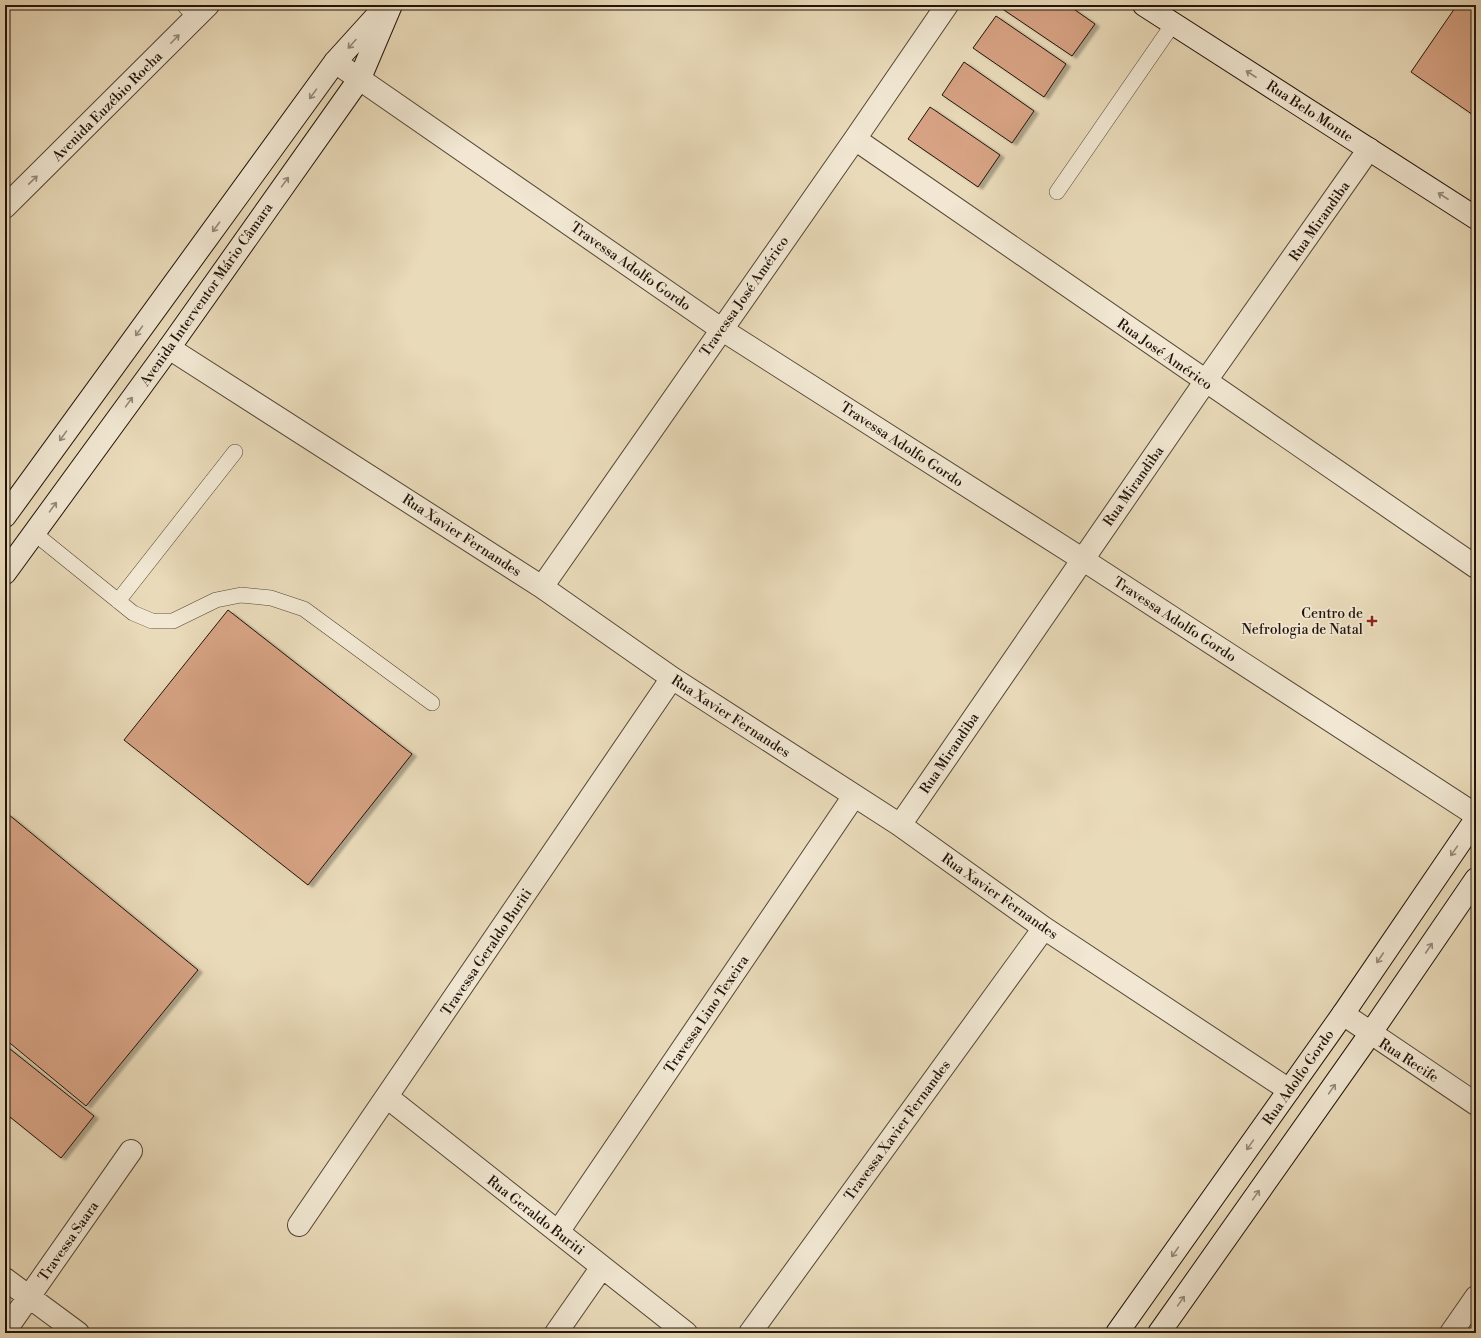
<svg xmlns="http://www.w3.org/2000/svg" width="1481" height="1338" font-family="'Libre Bodoni',serif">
<defs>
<filter id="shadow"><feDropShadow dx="4.5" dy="2.5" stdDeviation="1" flood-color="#0004"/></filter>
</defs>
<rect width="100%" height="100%" fill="#e9dab9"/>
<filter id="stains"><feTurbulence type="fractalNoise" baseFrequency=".005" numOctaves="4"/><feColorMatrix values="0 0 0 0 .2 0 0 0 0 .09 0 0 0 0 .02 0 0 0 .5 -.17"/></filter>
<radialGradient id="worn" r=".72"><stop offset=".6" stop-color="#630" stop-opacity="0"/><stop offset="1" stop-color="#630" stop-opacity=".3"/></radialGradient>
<path fill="#d6a283" stroke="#22140b" filter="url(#shadow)" d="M1003,5h65l27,19 -23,32 -71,-48z
M1457,5h19v112l-65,-45z
M996,16l70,48 -22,33 -71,-49z
M964,62l70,49 -22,32 -70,-48z
M930,107l70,48 -22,32 -70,-48z
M228,610l184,144 -104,131 -184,-145z
M8,814l190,156 -112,136 -81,-67v-222z
M5,1045l89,71 -33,42 -56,-45z"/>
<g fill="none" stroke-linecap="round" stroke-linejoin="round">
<defs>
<path id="lane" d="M184,5l12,13
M1057,192l116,-168
M34,533l99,80 19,8h21l43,-21 25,-5 30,3 33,11 128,94
M118,601l117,-149"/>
<path id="street" d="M335,62l386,267 361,230 394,256
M855,139l621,428
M5,207l203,-202
M169,348l373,239 130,91 228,147 144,103 245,162
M542,587l313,-448 92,-134
M900,825l305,-443 164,-233
M1343,1014l133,90
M387,1097l299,236
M299,1225l373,-547
M558,1232l296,-436
M5,1279l73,54
M5,1331l126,-180
M556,1333l46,-66
M750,1333l294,-405
M1451,1333l25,-36"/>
<path id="secondary" d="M1144,5l332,213
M5,516l330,-454 48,-53
M5,573l164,-225 191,-270 31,-73
M1117,1333l226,-319 133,-195
M1159,1333l211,-299 106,-155"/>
</defs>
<use href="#lane" stroke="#544636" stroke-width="16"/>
<use href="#street" stroke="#544636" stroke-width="24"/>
<use href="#secondary" stroke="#22140b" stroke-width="24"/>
<use href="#lane" stroke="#f1e7d2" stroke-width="15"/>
<use href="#street" stroke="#f1e7d2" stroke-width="22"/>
<use href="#secondary" stroke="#f1e7d2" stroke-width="22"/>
</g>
<defs><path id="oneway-shaft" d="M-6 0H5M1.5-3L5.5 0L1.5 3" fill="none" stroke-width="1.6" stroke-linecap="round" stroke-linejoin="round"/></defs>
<g stroke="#948878">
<use href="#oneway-shaft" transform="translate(175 39) rotate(-45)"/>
<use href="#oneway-shaft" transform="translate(352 44) rotate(132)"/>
<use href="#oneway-shaft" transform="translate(1251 74) rotate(-147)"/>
<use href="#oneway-shaft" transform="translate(313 94) rotate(126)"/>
<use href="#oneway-shaft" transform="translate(33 180) rotate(-44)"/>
<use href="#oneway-shaft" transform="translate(285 182) rotate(-54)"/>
<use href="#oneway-shaft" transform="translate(1443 196) rotate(-147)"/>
<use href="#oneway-shaft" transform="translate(216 227) rotate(127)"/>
<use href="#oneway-shaft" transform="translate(139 331) rotate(126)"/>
<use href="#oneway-shaft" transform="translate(129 402) rotate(-54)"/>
<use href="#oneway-shaft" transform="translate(63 436) rotate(126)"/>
<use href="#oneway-shaft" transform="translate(53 507) rotate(-54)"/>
<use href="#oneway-shaft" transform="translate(1454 851) rotate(125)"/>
<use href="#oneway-shaft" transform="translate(1429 948) rotate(-56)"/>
<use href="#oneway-shaft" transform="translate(1380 958) rotate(124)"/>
<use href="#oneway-shaft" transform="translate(1332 1089) rotate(-55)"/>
<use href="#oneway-shaft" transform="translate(1250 1145) rotate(125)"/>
<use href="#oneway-shaft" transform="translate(1256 1195) rotate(-55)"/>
<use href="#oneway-shaft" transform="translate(1175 1252) rotate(125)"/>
<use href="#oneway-shaft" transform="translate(1181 1301) rotate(-55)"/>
</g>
<path fill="#8f2418" stroke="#f1e7d2" stroke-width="1.5" d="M1370 615h4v4h4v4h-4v4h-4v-4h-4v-4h4z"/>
<g text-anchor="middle" stroke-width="3.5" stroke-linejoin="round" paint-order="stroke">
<g font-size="14" fill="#22140b" stroke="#f1e7d2">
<text transform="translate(107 106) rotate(-45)" y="5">Avenida Euzébio Rocha</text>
<text transform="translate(1310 111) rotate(33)" y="5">Rua Belo Monte</text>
<text transform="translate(1319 221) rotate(-55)" y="5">Rua Mirandiba</text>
<text transform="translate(631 266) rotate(35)" y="5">Travessa Adolfo Gordo</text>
<text transform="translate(206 294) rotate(-55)" y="5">Avenida Interventor Mário Câmara</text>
<text transform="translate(744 296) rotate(-55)" y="5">Travessa José Américo</text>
<text transform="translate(1165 354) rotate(35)" y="5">Rua José Américo</text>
<text transform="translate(902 444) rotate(33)" y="5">Travessa Adolfo Gordo</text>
<text transform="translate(1133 486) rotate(-55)" y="5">Rua Mirandiba</text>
<text transform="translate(462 535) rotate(33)" y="5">Rua Xavier Fernandes</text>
<text transform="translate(1175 619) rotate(33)" y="5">Travessa Adolfo Gordo</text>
<text transform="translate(731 716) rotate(33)" y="5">Rua Xavier Fernandes</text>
<text transform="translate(949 753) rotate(-56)" y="5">Rua Mirandiba</text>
<text transform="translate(1000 896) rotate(35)" y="5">Rua Xavier Fernandes</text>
<text transform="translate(486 952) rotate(-56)" y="5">Travessa Geraldo Buriti</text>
<text transform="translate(706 1014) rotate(-56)" y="5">Travessa Lino Texeira</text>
<text transform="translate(1409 1060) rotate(33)" y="5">Rua Recife</text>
<text transform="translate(1298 1077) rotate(-55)" y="5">Rua Adolfo Gordo</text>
<text transform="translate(897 1130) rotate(-54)" y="5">Travessa Xavier Fernandes</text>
<text transform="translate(536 1215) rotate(38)" y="5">Rua Geraldo Buriti</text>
<text transform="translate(68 1241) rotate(-55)" y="5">Travessa Saara</text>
</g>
<g font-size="14" fill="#22140b" stroke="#f1e7d2" text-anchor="end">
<text x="1363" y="618">Centro de<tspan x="1363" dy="16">Nefrologia de Natal</tspan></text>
</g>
</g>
<rect width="1481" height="1338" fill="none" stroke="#e9dab9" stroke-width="20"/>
<rect x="6" y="6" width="1469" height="1326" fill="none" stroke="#22140b" stroke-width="2"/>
<rect x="10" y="10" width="1461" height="1318" fill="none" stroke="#22140b"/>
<rect width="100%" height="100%" filter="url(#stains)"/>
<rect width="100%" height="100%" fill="url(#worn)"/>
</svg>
